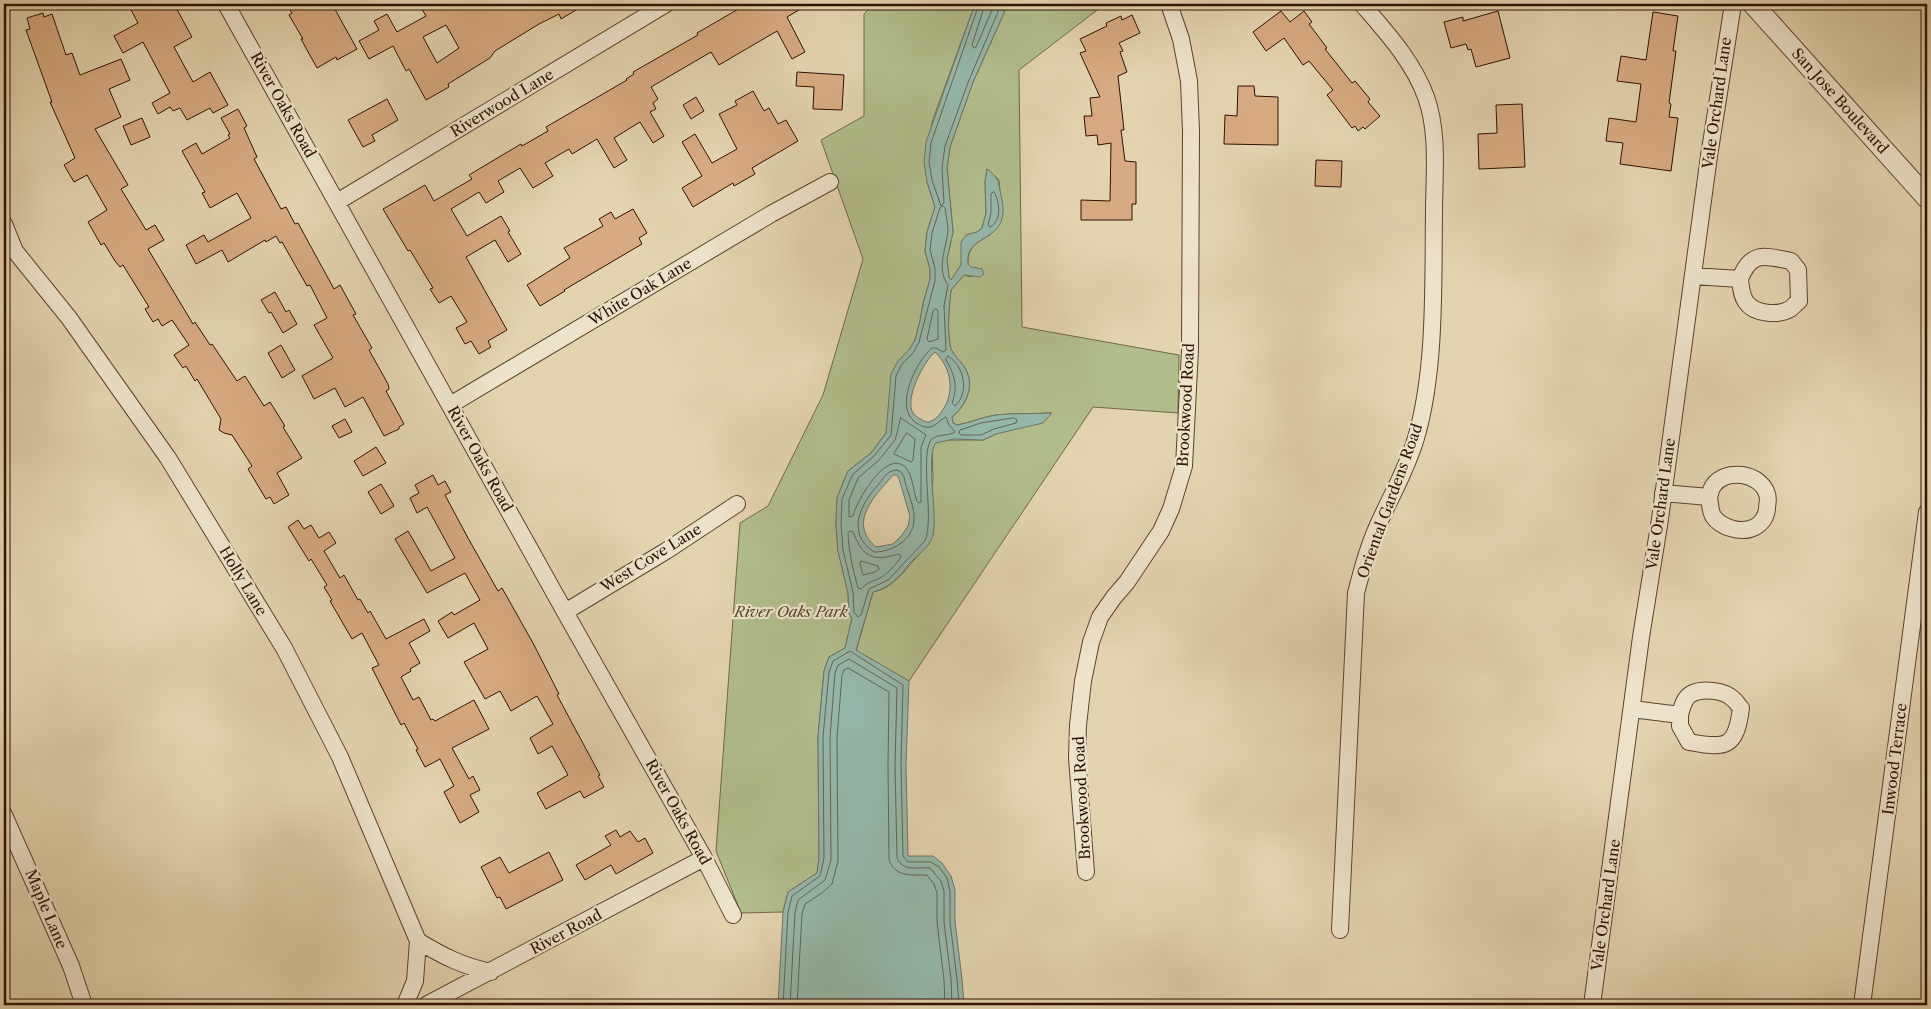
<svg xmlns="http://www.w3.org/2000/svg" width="1931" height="1009" font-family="'Libre Caslon Text',serif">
<rect width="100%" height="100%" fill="#e3d4af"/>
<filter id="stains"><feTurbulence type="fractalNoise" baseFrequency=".004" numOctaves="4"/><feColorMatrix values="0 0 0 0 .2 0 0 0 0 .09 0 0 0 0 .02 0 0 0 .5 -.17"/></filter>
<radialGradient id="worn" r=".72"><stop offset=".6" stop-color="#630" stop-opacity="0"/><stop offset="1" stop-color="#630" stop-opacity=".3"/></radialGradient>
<path fill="#b2bd8c" stroke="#716746" d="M874,4h101l-43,118 -5,60 8,25 -8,25 -2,19 5,18v10l-7,25 -3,17 -5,19 -6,10 -11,11 -12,72 -15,20 -23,18 -11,27 -1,26 2,27 10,42 1,21 3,4 -7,30 -16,9 -5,14 -6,66 1,121 -2,15 -29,19 -5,20 -42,1 -25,-62 24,-328 28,-17 55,-111 40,-136 -42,-119 43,-24v-102z
M1004,4h101l-86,66 3,257 157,28 -1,58 -85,-6 -184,274 -53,-30 17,-59c25,-5 38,-32 56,-48l4,-66 -1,-31 4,-4 6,-3h41l13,-6 21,-6 34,-15c-19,1 -37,0 -56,2 -13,2 -25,8 -38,10l-4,-2 -1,-6c16,-13 24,-34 11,-52 -5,-6 -12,-13 -13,-20 -3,-17 -1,-37 1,-55l13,-15 7,2 11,-8 -12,-2 -2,-3c-1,-16 9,-22 22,-29l10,-43 -1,-12 -12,-11 -2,13 1,31 -4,15 -5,4 -11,3 -5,30 -10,15 -2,-2 -2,-19 6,-27 -6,-64 3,-21 23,-65 31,-69z"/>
<path fill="#95b8ab" stroke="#6d7567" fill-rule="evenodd" d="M975,4h29v9l-31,69 -23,65 -3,21 6,64 -6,27 2,19 2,2 10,-15v-23l5,-7 11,-3 5,-4 4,-15 -1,-32 2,-12c12,9 11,12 14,26 13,51 -37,35 -33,69l3,3 11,2 2,5 -4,3 -16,-2 -13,15c-2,18 -4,38 -1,55 1,7 8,14 13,20 13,18 5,38 -11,52l1,6 4,2c13,-2 25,-8 39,-10 19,-2 37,-1 56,-2l-9,10 -47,11 -13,6 -29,-1 -18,4c-11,14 2,71 -3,92 -3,12 -16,20 -24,29 -9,13 -20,24 -36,28l-17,58 53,31 -3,84 2,91h25l9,7 9,13 4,14v31l7,58 2,26h-186l5,-93 5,-20 29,-19 2,-15 -1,-121 6,-66 5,-14 16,-9 7,-30 -3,-4 -1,-21 -10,-42 -2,-27 1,-26 11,-27 23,-18 15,-20 5,-59 7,-13 11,-11 6,-10 5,-19 3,-17 7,-25v-10l-5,-18 2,-19 8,-25 -8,-25 -3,-20 2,-20zM935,352c17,16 20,41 7,59 -4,6 -9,11 -16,11 -4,-2 -10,-5 -13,-9 -9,-14 11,-52 22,-61zM893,475h4l2,4 11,37 -2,10 -6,9 -9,9 -17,3c-29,-25 -1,-51 17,-72z"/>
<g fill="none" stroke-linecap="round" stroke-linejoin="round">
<path stroke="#626456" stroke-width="1" d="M979,4l-48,139 -2,19 3,18 9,26 3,-3 -2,-35 3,-22 24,-66 29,-68 1,-8
M985,4l-13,41 2,3 2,-1 16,-37 1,-6
M994,192c6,10 8,29 -4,35l-2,-2 3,-12v-19z
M943,206l2,2c1,7 3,16 3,23 -2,18 -12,38 0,54l-4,21 2,44 -3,2 -7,-4h-4c-16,13 -38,59 -17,74 5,3 9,6 15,5 6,-1 11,-8 16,-10l3,8 6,7c-6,4 -15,2 -22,6 -15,11 2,81 -8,103l-37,39 -19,9 -8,26 -3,2 -4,-5 -1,-20 -10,-42 -2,-26 1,-25 11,-25 21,-18 17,-21 5,-59 6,-12 11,-11 6,-11 16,-61v-13l-5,-18 2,-17 8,-25z
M936,309l2,2v28l-9,3 -2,-3 6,-28z
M948,356c16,10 22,36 7,50l-3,-3c6,-16 3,-28 -6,-43z
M901,418l25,17 -5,12v55l-2,1 -2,-2c-4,-10 -4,-25 -11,-33 -19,-21 -50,34 -53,48l-4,1v-17l9,-22 21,-18 16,-20z
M1014,418l3,2 -1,3 -22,6 -13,6h-20l-2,-2 1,-3 21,-7z
M907,433l8,6 -2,21 -2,2 -17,-8z
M897,470l4,2 3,5c2,12 10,28 10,39 2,22 -20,36 -40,36 -29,-19 -13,-49 5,-68 5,-7 9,-14 18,-14z
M850,531l3,1c10,25 19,30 45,22l3,2c-4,8 -14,19 -23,23 -8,3 -11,4 -17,10l-3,-1c-5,-18 -9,-36 -10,-54z
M861,561l17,5 1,3 -4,3 -12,3 -3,-11z
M783,1005l5,-93 4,-16 28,-20 4,-18 -1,-121 6,-65 4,-11 17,-10 53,34 -2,80 2,91 5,6h23l8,5 8,11 3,13v31l7,57 2,26
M790,1005l5,-92 3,-13 27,-20 6,-20 -1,-123 5,-64 3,-8 11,-6 48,29 -2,77 2,92c5,15 20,10 33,11l11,13 3,10v31l7,57 1,26
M797,1005l5,-91 3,-10 17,-11 10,-9 6,-23 -1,-123 5,-63 2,-5 4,-2 41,24 -1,73 1,94c5,18 22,16 38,16l7,9 3,9v29l7,58 1,25"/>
</g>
<path fill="#d8aa81" stroke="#301101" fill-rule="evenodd" d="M128,4h46l18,33 -18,10 19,35 17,-10 18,33 -15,8 -3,-5 -23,12 -7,-12 -7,3 -3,-4 -12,7 -6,-11 18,-10 -27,-51 -20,11 -9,-17 24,-13z
M286,4h46l25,45 -20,11 -1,-3 -19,11 -16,-29h2l-14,-24 3,-2z
M419,4h167l-25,15 -2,-5 -20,10 -44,27 -5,7 -42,26 1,3 -23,13 -17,-31 -3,2 -13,-25 -24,13 -10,-18 20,-11 -5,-9 13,-7 10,18 29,-16zM446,25l13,23 -22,15 -14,-26z
M747,4h62l-22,13 18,35 -13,7 -15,-28 -58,34 -8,-13 -60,35 7,12 -5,4 3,6 -6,3 14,24 -11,7 -13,-21 -26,16 13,22 -13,8 -17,-29 -25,15 -3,-5 -24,14 8,13 -20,12 -13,-20 -22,13 6,11 -18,11 -7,-11 -28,17 16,27 34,-20 9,15 -2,1 13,22 -13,8 -13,-22 -29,17 41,73 -19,11 3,6 -12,7 -8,-13 -6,3 -9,-16 11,-6 -16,-26 -12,7 -9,-14 3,-1 -23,-38 -2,1 -25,-42 42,-24 9,16 38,-22 -3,-4 52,-31 1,2 26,-15 -2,-4 81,-47 -1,-1 8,-5 -1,-2 65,-37 -1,-2z
M1281,11l9,11 14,-11 8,11 -3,2 18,24 -2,1 27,34 3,-2 15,18 -2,3 12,14 -15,13 -2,-2 -5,4 -3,-5 -3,2 -25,-33 6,-5 -24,-29 -6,4 -19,-27 -18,13 -13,-19z
M1498,11l12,47 -34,9 -5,-18 -3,1 -2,-6 -15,4 -7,-26 19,-5v4z
M1653,12l25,4 -5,35h3l-7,52 2,1 -2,13 9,1 -7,53 -51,-7 3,-21 -17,-2 3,-23 27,4 5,-38 -24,-3 4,-25 25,4z
M43,13l1,4 8,-3 14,41 6,-2 8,22 41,-16 9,21 -21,9 12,28 -26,12 33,56 -7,4 25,41 9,-5 9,15 -16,9 45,75 2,-2 15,23 2,-1 25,37 8,-5 19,30 6,-4 15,24 -2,1 19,31 -25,15 12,22 -15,9 -4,-7 -4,2 -18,-30 4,-3 -20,-31 -8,-2 -5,-3 2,-11 -24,-40 -2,2 -9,-15 -3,2 -9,-13 15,-10 -17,-25 -10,6 -4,-7 -5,3 -8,-13 4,-2 -26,-42 -3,2 -5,-6 -11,-18 -3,2 -13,-23 19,-12 -20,-35 -13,7 -10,-17 11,-7 -25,-56h2l-26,-72 4,-1 -3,-11z
M1132,15l8,18 -21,10 4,8 -3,1 7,20 -9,4 6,54h-3l4,31 11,1v42h-4v16h-51v-20l29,1 1,-58 -13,2 -1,-10 -11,1 -2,-20h8l-2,-18 10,-1 -20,-44 6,-2 -6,-12 27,-13 -1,-3 15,-7 1,4z
M797,72l47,3 -2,35 -29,-1 1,-22 -18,-1z
M1238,86h16l1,10 23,1v48l-54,-1 1,-29 12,1z
M753,91l11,20 5,-3 9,16 8,-4 12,21 -46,27 3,6 -21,12 -1,-3 -40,24 -11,-19 20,-12 -20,-34 13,-8 17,29 25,-14 -18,-35 18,-9 -2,-4z
M696,97l8,14 -13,8 -8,-14z
M387,99l11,21 -26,15 3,6 -12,6 -15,-27z
M1522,104l3,63 -46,2 -1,-35 19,-1 -1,-28z
M238,109l9,17 -3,2 13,29 -3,2 27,50 5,-2 9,17 3,-1 36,66 6,-4 16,29 -3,1 19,33 -3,2 19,34 1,5 -3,2 18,33 -5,3v2l-15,7 -21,-39 -18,10 -10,-19 -21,11 -12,-23 31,-18 -19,-33 13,-7 -17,-33 -3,1 -25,-44 -2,1 -4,-7 -10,6 -1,-2 -37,22 -6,-12 -26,14 -10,-19 18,-10 4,7 43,-24 -14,-25 -27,15 -8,-15 3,-1 -23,-41 14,-8 6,11 28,-16 -2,-3 2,-1 -9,-16z
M142,118l8,19 -19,8 -8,-19z
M1316,160l26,1 -1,26 -26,-1z
M633,209l14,24 -8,5 3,6 -78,46 1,1 -25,15 -13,-21 43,-27 -6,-10 39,-22 -4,-7 12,-7 4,7z
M275,292l11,20 3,-2 8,14 -14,9 -12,-21 -2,1 -8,-13z
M281,345l14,25 -13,8 -14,-25z
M345,419l7,13 -13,6 -7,-12z
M376,447l10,16 -23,13 -9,-15z
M433,475l5,10 7,-4 6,11 -6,3 23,43 30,53 4,-3 31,55 26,51 -2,1 43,80 -2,1 6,11 -20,11 -4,-7 -34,18 -9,-16 31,-18 -16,-29 -14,8 -8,-16 23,-14 -16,-28 -26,15 -11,-20 -15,8 -21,-37 24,-13 -14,-26 -26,15 -10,-17 14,-9 2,3 26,-15 -15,-27 -38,20 -32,-54 13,-8 23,40 24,-13 -28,-51 -10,6 -7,-15 9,-5 -4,-8z
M381,484l13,22 -13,8 -13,-22z
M298,520l6,9 7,-4 8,13 10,-6 7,11 -12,8 16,27 4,-3 14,25 2,-1 8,14 2,-2 16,28 38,-20 6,12 -21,12 11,20 -10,6 1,2 -10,6 12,23 6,-3 12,23 2,-1 2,2 39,-21 15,29 -37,19 17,31 4,-3 7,14 -10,5 9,17 -19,11 -16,-31 10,-6 -14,-27 -15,8 -9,-17 2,-1 -14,-26 -3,2 -29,-57 7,-3 -17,-32 -10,6 -22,-38 2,-1 -8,-13 3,-2 -16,-26 -2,2 -21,-34z
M616,830l4,7 10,-6 8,11 7,-4 8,15 -37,21 -5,-9 -26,15 -9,-15 35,-20 -6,-9z
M549,852l14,28 -57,29 -6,-12 -3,1 -16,-31 19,-10 9,16z"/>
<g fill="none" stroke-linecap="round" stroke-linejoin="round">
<defs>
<path id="minor" d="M226,4l339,608 139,246 29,57
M337,202l329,-198
M4,224l11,27 54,67 99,140 116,190 56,109 78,184c25,15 44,25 73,31
M1693,276l47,3c1,8 1,16 6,23 8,12 32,14 44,7 3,-2 6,-6 9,-8l-1,-31 -7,-9c-26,-5 -40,-11 -51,18
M450,405l321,-191 59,-32
M1663,493l46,4c1,5 1,14 4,19 8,12 29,18 42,11 7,-4 11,-10 12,-18 0,-5 2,-11 0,-15 -7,-22 -42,-26 -54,-8 -2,3 -3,8 -4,11
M565,612l101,-61 71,-47
M1632,709l48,6v11l9,16c37,7 47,6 52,-34 -3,-3 -5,-7 -8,-9 -9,-9 -31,-11 -42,-5 -7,4 -9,13 -11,21
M4,815l67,151 13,39
M1086,872l-9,-114 1,-33 5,-44 8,-39 9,-25 14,-20 13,-15 34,-51 10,-22 13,-43 6,-116 1,-219 -2,-50 -8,-42 -12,-35
M1340,930l16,-337c6,-23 12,-46 22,-68 13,-29 29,-56 38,-87 20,-68 17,-154 18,-225 0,-38 5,-80 -8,-116 -13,-36 -40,-65 -64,-93
M405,1005l10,-24 3,-40
M426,1005l278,-147
M1592,1005l49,-368 19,-118 49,-363 24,-152
M1862,1005l65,-493"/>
<path id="tertiary" d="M1753,4l174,194"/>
</defs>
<use href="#minor" stroke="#5d422c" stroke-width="18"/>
<use href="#tertiary" stroke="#5d422c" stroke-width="22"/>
<use href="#minor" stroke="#ede3cb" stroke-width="16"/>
<use href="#tertiary" stroke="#ede3cb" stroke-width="20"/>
</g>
<g text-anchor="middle" stroke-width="4.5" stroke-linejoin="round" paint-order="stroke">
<g font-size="15" fill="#301101" stroke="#ede3cb">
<text transform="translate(1840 101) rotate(48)" y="5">San Jose Boulevard</text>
<text transform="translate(502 103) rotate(-31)" y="5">Riverwood Lane</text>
<text transform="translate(1717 103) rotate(-82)" y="5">Vale Orchard Lane</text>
<text transform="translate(283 105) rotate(61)" y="5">River Oaks Road</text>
<text transform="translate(640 292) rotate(-31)" y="5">White Oak Lane</text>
<text transform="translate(1186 405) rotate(-87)" y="5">Brookwood Road</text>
<text transform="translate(480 459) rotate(61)" y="5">River Oaks Road</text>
<text transform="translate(1390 501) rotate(-70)" y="5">Oriental Gardens Road</text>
<text transform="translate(1661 504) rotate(-82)" y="5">Vale Orchard Lane</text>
<text transform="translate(651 558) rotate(-32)" y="5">West Cove Lane</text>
<text transform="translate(243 581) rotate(59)" y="5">Holly Lane</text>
<text transform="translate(1895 759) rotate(-83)" y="5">Inwood Terrace</text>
<text transform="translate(1082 798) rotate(-93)" y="5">Brookwood Road</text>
<text transform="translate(678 812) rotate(61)" y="5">River Oaks Road</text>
<text transform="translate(1606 905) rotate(-82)" y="5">Vale Orchard Lane</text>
<text transform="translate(46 909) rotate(67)" y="5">Maple Lane</text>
<text transform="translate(566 932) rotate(-28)" y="5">River Road</text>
</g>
<g font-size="15" font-style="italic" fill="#57452b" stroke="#ede3cb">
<text x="791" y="617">River Oaks Park</text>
</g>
</g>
<rect width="1931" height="1009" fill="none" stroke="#e3d4af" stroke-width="20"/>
<rect x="5" y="5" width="1921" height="999" fill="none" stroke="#301101" stroke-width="2.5"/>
<rect x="10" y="10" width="1911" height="989" fill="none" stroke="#301101"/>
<rect width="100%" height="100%" filter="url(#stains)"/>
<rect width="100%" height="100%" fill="url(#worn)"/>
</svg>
